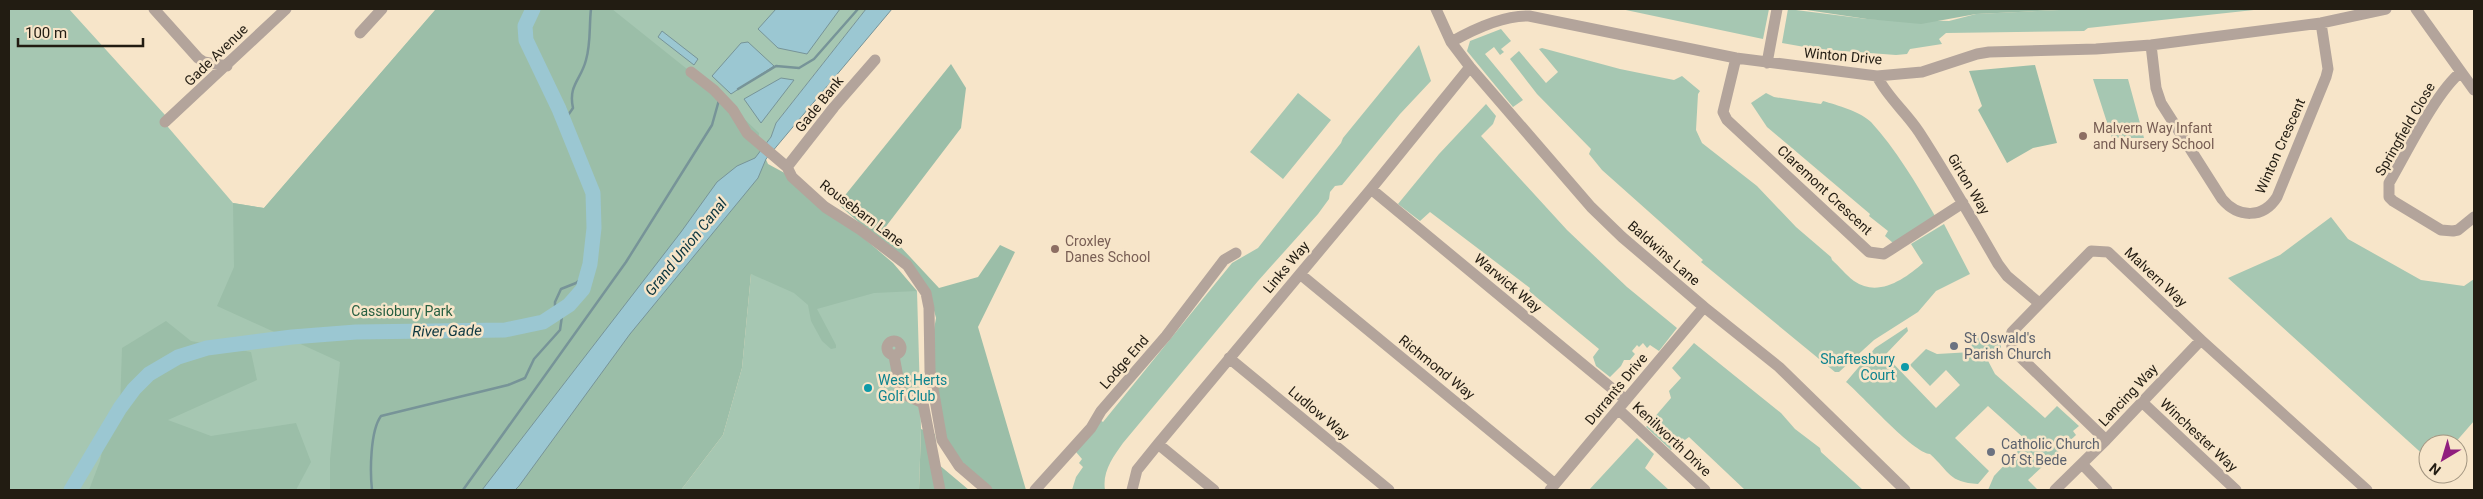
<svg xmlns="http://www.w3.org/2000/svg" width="2483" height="499" font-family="Roboto,sans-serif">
<rect width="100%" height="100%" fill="#f7e5c9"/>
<path fill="#a6c7b2" d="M9,9h60l96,106 3,12 65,76 31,5 172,-199h430l-90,114 -5,14 -16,21 -273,332h-473z
M1621,9h148l-6,30z
M1788,9l79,10 82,2 27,-7 105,-5h182l-175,19 -4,3 -138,2 -7,6 3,5 -32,5 -3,5 -11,1 -80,-6 -34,-6z
M1501,29l10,12 -10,8 3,3 -4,3 -6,-8 -9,7 38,46 -10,7 -46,-56 3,-10z
M1419,45l12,36 -31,33 -58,71 -7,1 -5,6 -1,7 -11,15 -60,67 -135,162c-10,14 -21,29 -18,47h-33l4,-13 7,-10 -4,-4 3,-4 -6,-7 24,-32 3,2 129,-159 26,-15 83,-105 2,-5z
M1542,48l78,21 54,11 8,-4 18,15 -2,3 -2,36 6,13 55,43 39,41 35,30 1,3c8,7 13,14 22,21 24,17 51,-2 69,-18l-12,-19 33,-20 26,50 -34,17 -18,21 -44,28 -35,32h-4l-134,-110 2,-2 -101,-90 -13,-16 2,-5 -54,-55 -27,-35 9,-8 27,32 12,-11 -19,-23z
M2093,79h35l16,59h-32z
M1298,93l33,27 -48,59 -33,-27z
M1766,93l8,4 47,7 2,-3c14,4 38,11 48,21 24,26 45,61 64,94l-42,27 -8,-7 3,-5 -19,-15 1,-2 -103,-87 -16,-24z
M1486,104l10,12 -3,8 -12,12 86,94 60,57 50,41 -18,23 -9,-6 -3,3 -4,-5 -4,4 -2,-2 -5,6 3,3 -5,6h-6l-3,6 -11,11 -14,-11 -3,-9 6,-8 -70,-58 1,-3 -100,-76 -10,9 -22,-17 41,-50z
M2331,217l17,22 73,41 43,6 10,-7v142l-20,23h-26v15l-200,-181 52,-23z
M751,274l166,17 4,138 -2,61h-238l42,-55 19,-67z
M1907,327l1,4 -23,24 51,53 24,-23 -14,-15 -16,16 -20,-21 16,-16 11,5 35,-2 -1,-18 30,3v11l-20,6 2,5 3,-2 9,17 50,44 12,-12 22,20 -6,5 3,4 -48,45 10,10h-50l6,-14 33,-35 -39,-35 -33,32 34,33 -11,13c-30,-2 -28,-12 -48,-30 -17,-1 -68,-59 -84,-72l29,-34z
M1694,343l87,70 14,16 25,19 1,4 42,38h-118l-56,-53 -18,13 -25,-23 25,-29 -2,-7 12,-13 -9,-10z
M1637,438l17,16 -9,14 24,22h-80z"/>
<path fill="#9bbea8" d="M436,9h176l105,84 42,40 -1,9 10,22 24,13 101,86 24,28 -43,2 -57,16 19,36v3l-5,1 -9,-8 -11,-20 -3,-16 -14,-12 -43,-19 -9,94 -19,67 -42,55h-351v-31l10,-97 -123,-56 17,-39 -1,-64 31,5z
M1800,9h281l-105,5 -55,10 -54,-5z
M951,64l15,24 -5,40 -77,101 55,59 39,-11 22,-32 15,7 -37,75 48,163h-46l-27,-31 -14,-47 -7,-71 4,-23 -4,-15 -43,-54 -51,-45z
M2035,65l22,78 -24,5 -26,15 -29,-53 4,-4 -13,-35z
M166,321l25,20 60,11 6,28 -89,40 43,16 85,-13 15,39 -15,28h-207l11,-29 7,-33 13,-20 2,-60z
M921,429l14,5 3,30 31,26h-50z"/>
<path fill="#9bc7d2" stroke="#779498" d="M776,9h64l-33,45 -29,-6 -20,-19z
M866,9h26l-126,150 -8,19 -128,156 -111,152 -4,4h-33l199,-258 36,-50 20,-16 18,-8 16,-21 5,-14z
M662,31l36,28 -4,6 -36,-28z
M748,42l26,24 -43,28 -19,-18 29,-33z
M781,78l13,2 -33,43 -17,-24z"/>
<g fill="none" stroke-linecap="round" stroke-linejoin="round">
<path stroke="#779498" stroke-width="2.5" d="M738,89l38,-23 23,2 15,-9 44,-50
M564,121l9,-13c-5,-23 8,-28 13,-48 5,-17 3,-34 5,-51
M555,315v-13l6,-13 15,-6 11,-9
M372,490c-2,-18 -2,-59 9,-74l127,-31 17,-7 9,-19 26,-29 3,-21
M463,490l163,-228 86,-137 7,-25"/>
<path stroke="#9bc7d2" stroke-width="15" d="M71,490l49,-82 14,-19 15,-15 29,-17 29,-9 85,-11 64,-5 149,-2 38,-8 26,-17 14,-16 7,-25 4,-36 -1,-35 -34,-84 -33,-69 -1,-14 8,-17"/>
<path stroke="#b3a49b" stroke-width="11" d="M154,9l44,49 6,4 23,4
M1436,9l15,33 19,25 121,140 31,30 82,70 75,60 126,123
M2416,9l58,81
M360,33l22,-24
M1451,42c23,-13 52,-27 78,-26l207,42 141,18 45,-4 55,-18 12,-2 107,-3 55,-4 170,-22 65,-14
M2151,45l5,43 5,15 61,96c16,19 41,20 55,-2l49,-120 2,-8 -7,-46
M1736,58l-13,54 4,8 142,132 15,2 79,-51
M1767,63l10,-54
M691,72l23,18 19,20 14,23 40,34 5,10 33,30 36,23 46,35 19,28 3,15 1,63 12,69 17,26 28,24
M2461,72c-25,20 -55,82 -72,111v14l4,4 48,29 12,1 5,-1 16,-13
M1877,76c10,21 29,36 42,56 28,43 53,87 79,132l9,12 32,27
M165,122l121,-113
M787,167l47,-60 41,-47
M1371,189l255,211
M1300,274l255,210
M887 348a7 7 0 1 1 14 0a7 7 0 1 1-14 0Z
M894,356l7,37 22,10 17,87
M1229,358l160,132
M2142,402l94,88
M1619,410l86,80
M2106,440l-93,-90 -3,-11 2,-7 79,-81 17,1 93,88 166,150
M1158,444l56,46
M2082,464l25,26
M1035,490l56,-62 10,-17 65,-75 58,-76 12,-7
M1132,490l5,-20 21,-26 213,-255 99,-122
M1550,490l154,-183
M2055,490l51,-50 95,-100"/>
</g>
<g fill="#8d6e63" stroke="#f7e5c9" stroke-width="2">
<circle cx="2083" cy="136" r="5"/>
<circle cx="1055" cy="249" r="5"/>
</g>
<g fill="#6b7280" stroke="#f7e5c9" stroke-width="2">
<circle cx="1954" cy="346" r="5"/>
<circle cx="1991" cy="452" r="5"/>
</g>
<g fill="#0f9aa8" stroke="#f7e5c9" stroke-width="2">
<circle cx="1905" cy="367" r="5"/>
<circle cx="868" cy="388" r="5"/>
</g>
<g text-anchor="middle" stroke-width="5" stroke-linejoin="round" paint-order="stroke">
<g font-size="14" fill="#221c12" stroke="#f7e5c9">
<text transform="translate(216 55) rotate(-44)" y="5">Gade Avenue</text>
<text transform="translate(1843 56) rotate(5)" y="5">Winton Drive</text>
<text transform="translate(819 104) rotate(-51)" y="5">Gade Bank</text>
<text transform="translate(2405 129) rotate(-60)" y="5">Springfield Close</text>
<text transform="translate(2280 146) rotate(-66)" y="5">Winton Crescent</text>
<text transform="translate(1969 184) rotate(59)" y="5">Girton Way</text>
<text transform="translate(1825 190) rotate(43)" y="5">Claremont Crescent</text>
<text transform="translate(862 213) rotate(37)" y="5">Rousebarn Lane</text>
<text transform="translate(1664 253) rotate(41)" y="5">Baldwins Lane</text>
<text transform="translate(1286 267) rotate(-50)" y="5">Links Way</text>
<text transform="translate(2156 277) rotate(43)" y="5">Malvern Way</text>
<text transform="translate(1508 283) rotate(40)" y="5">Warwick Way</text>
<text transform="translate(1124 362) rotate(-49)" y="5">Lodge End</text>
<text transform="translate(1437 367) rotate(39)" y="5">Richmond Way</text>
<text transform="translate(1616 389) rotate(-50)" y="5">Durrants Drive</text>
<text transform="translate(2128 395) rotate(-47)" y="5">Lancing Way</text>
<text transform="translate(1319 413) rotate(40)" y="5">Ludlow Way</text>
<text transform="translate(2199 435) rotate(43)" y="5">Winchester Way</text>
<text transform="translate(1672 439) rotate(43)" y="5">Kenilworth Drive</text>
</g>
<g font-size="14" fill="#785e54" stroke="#f7e5c9" text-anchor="start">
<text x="2093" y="133">Malvern Way Infant<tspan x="2093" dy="16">and Nursery School</tspan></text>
<text x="1065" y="246">Croxley<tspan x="1065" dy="16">Danes School</tspan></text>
</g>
<g font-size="14" fill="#275f41" stroke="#f7e5c9">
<text x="402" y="316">Cassiobury Park</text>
</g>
<g font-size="14" fill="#5b616d" stroke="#f7e5c9" text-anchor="start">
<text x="1964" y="343">St Oswald's<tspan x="1964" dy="16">Parish Church</tspan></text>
<text x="2001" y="449">Catholic Church<tspan x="2001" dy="16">Of St Bede</tspan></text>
</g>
<g font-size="14" fill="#0d838f" stroke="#f7e5c9" text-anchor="end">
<text x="1895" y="364">Shaftesbury<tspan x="1895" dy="16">Court</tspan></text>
<text x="878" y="385" text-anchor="start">West Herts<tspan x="878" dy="16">Golf Club</tspan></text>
</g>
<g font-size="15" font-style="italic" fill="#0c363f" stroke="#f7e5c9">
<text transform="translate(686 247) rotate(-51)" y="5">Grand Union Canal</text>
<text transform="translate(447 331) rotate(-1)" y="5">River Gade</text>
</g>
</g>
<rect width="2483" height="499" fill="none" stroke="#221c12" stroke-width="20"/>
<g transform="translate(2443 459) rotate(218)"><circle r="24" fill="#f7e5c9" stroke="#a29580"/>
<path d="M0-4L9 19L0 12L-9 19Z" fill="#901e7e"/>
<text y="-8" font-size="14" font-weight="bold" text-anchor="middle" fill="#221c12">N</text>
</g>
<path d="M18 38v8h125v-8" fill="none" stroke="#221c12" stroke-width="2.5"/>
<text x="25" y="38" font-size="15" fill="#221c12" stroke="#f7e5c9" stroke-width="4" paint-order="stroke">100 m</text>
</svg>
